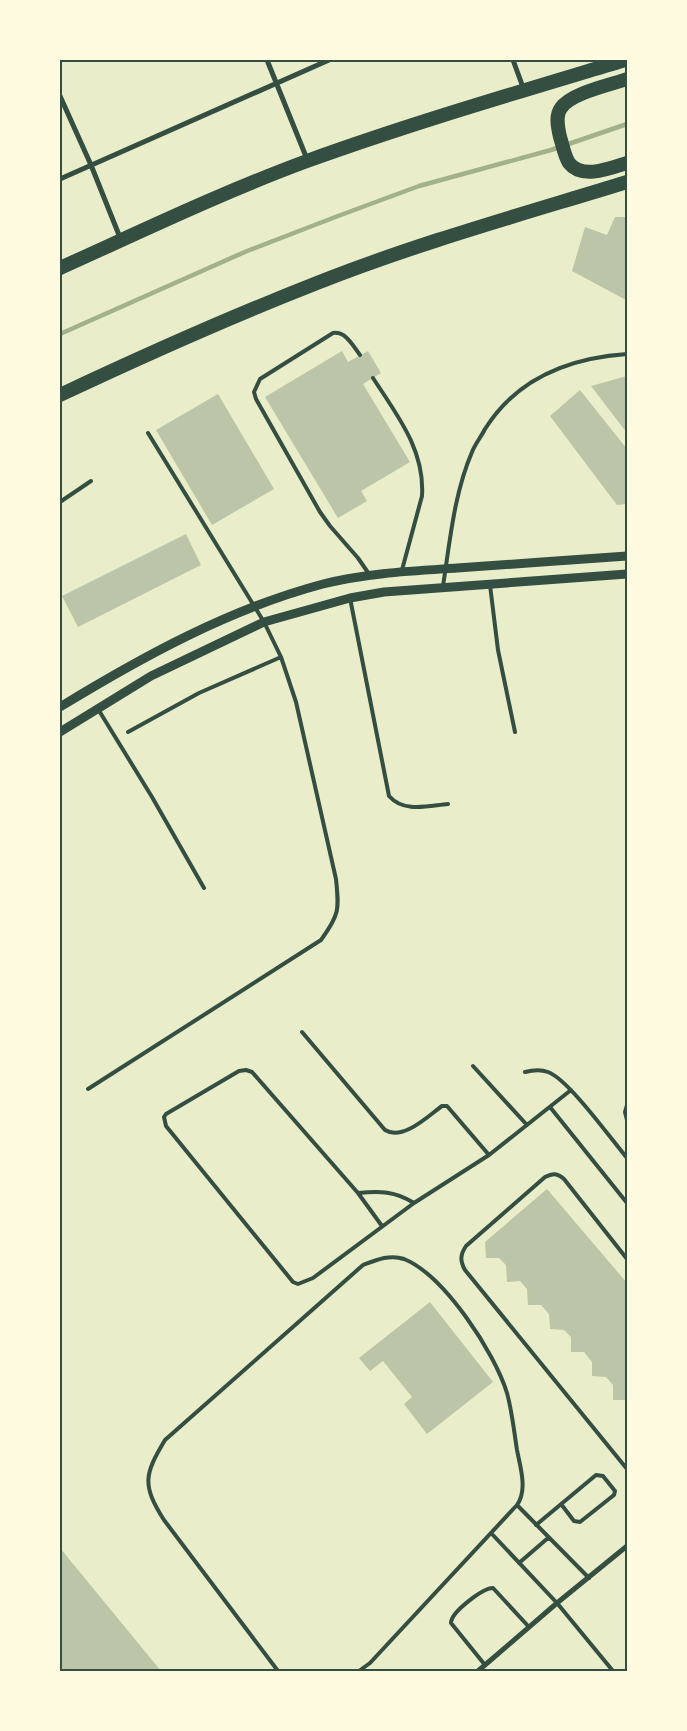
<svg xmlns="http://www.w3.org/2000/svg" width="687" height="1731" font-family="Roboto,sans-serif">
<rect width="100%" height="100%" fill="#e9edc9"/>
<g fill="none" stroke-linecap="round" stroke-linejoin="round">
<path stroke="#a3b18a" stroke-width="4.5" d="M60,334l187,-83 91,-35 81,-30 132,-36 76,-26"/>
</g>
<path fill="#bcc5a7" d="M615,217h12l-1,83 -54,-29 13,-44 22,8z
M342,351l6,11 20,-11 13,22 -18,11 47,78 -49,29 6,10 -29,17 -73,-121z
M627,376v57l-36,-47z
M580,390l47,59v55l-10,1 -67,-89z
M218,394l56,95 -62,36 -56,-95z
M186,534l15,31 -123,62 -16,-31z
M547,1189l80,94v117h-14v-15l-7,-8 -14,-1v-14l-8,-10h-13v-15l-7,-7 -14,-1 -1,-15 -8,-9h-13l-1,-16 -7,-8 -13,1 -1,-17 -7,-7h-13l-1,-16z
M430,1302l63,80 -66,52 -23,-30 8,-7 -29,-36 -13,10 -11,-13z
M60,1548l101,123h-101z"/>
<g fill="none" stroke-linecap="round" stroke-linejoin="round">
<path stroke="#344e41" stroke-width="4" d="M360,355c-7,-9 -14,-24 -27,-22l-73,46 -6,13 2,7 64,113 10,14 28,32 11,16
M373,378c24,37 52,72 49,118l-20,74
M60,502l31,-21
M490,585l8,65 17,82
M443,586c7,-45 11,-92 29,-134 3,-8 9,-15 13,-23 32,-51 84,-71 142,-75
M350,598l39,198c15,17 38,10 59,8
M98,709l54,88 52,91
M128,732l71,-39 82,-36
M302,1032l83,98c18,11 43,-14 57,-24h5l42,49
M473,1066l54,59
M525,1072c8,-2 15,-3 23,0 20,7 63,67 79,86
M88,1089l233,-149c19,-26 18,-31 15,-61l-40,-177 -15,-45 -17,-35 -116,-189
M627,1105l-2,7 2,8
M550,1107l77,96
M358,1193c22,-2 37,-2 56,10
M382,1226l-24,-33 -106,-121 -6,-2 -7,1 -73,43 -2,3 2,9 127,156 5,2 15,-6 101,-75 75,-48 82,-65
M627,1259l-63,-80c-7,-6 -11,-6 -19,-2l-79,69c-6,9 -6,15 -1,24l162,199
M517,1505l72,73
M536,1525l60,-50 7,1 12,15 -1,4 -34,27 -6,-1 -13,-17
M491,1533l66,70 56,68
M519,1563l29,-25
M485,1665l-34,-42c0,-11 32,-35 42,-35l36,39
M278,1671l-114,-151c-22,-35 -20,-45 1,-80l198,-175c13,-5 27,-11 41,-6 40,16 91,94 103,134 5,18 7,38 10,57 3,16 11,40 0,55l-147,158 -11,8"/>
<path stroke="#344e41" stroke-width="5" d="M267,60l40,99
M513,60l11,30
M60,96l31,69 30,75
M60,179l269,-119
M478,1671l79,-68 70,-57"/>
<path stroke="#344e41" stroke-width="9" d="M60,707c82,-50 169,-98 263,-123 44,-11 89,-13 134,-16 57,-4 113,-8 170,-12
M60,732l91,-56 113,-54 86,-24 34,-6 243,-18"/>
<path stroke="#344e41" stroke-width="14" d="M627,79c-17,6 -56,14 -66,29 -6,8 -3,20 -1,29 3,9 4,18 9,26 13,17 42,5 58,0
M60,268c82,-37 163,-76 247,-107 105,-38 212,-69 318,-101
M60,395c85,-40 170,-78 257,-112 101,-40 206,-69 310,-101"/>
</g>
<rect width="687" height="1731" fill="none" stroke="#fefae0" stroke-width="122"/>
<rect x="61" y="61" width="565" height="1609" fill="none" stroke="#344e41" stroke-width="2"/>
</svg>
